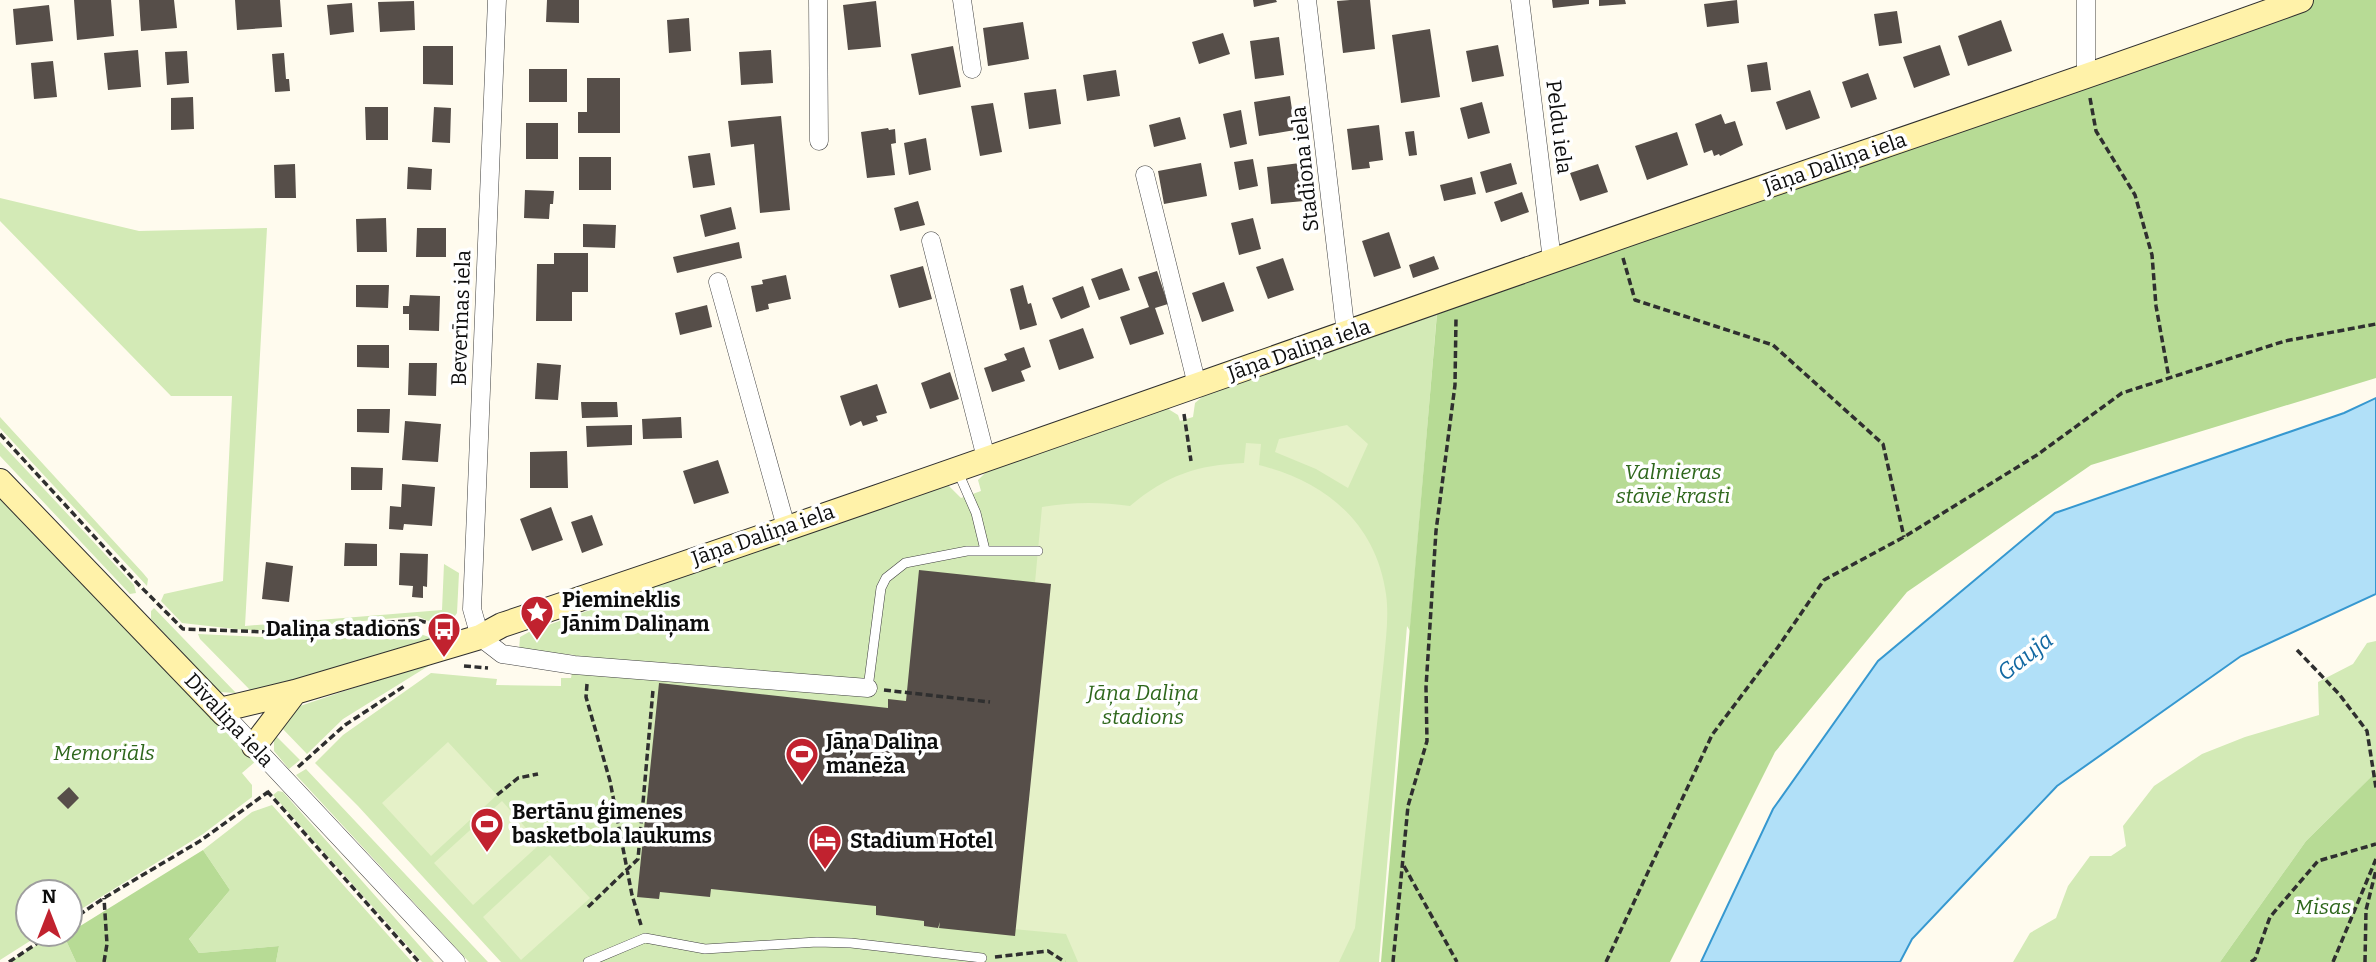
<svg xmlns="http://www.w3.org/2000/svg" width="2376" height="962" font-family="Bitter,serif">
<rect width="100%" height="100%" fill="#fffbee"/>
<path fill="#d3eab6" d="M0,198l139,33 128,-3 -22,398 197,-16 2,-46 15,9 -2,40 -11,16 -29,-13 -151,14h-22l-62,-7 -21,-22 3,-7 59,-13 9,-185h-61l-171,-175z
M1437,312l-27,319 -3,-5 -28,336h-878l-143,-156 -43,-43 28,-28 88,-62 66,6 -1,6 65,1v-8h10l4,-23 -56,-5 1,-13 9,-5 258,-93 160,-55 14,14 20,-7 -3,-11 9,-9 178,-64 13,8 2,6 13,-4 2,-14 13,-11z
M0,417l143,156 5,6 -1,7 -147,-158z
M0,442l134,143 2,8 -6,1 -130,-138z
M0,497l256,264 -14,12 10,12v12l-49,37 -133,82v-24h-42v42h13l-41,26z
M154,608l82,85 -17,-1 -68,-73v-8z
M393,624l44,16 -185,52 -52,-53 -2,-5 64,3z
M2376,641v131l-70,69 -86,121h-207l17,-29 26,-15 12,-32 22,-30h21l15,-10 -3,-20 31,-40 48,-32 43,-17 74,-22 -1,-33 35,-18 14,-21z
M430,665l-87,54 -36,35 -28,-29 18,-18 122,-41z
M274,734l26,26 -11,9 -15,-18z
M306,769l182,193h-19l-173,-187z
M278,791l5,1 151,170h-12l-149,-167z
M272,805l140,157h-136l3,-16 -80,7 -10,-14 41,-49 -27,-40 49,-38z
M64,936l12,26h-67l38,-23 2,6z"/>
<path fill="#b7db95" d="M2301,0h75v378l-285,87 -184,127 -132,160 -105,210h-289l57,-660z
M2376,772v190h-156l86,-121z
M203,850l27,40 -41,49 10,14 80,-7 -3,16h-200l-12,-26z"/>
<path fill="#e5f1c8" d="M1347,425l21,19 -20,44 -32,-19 -41,-17 4,-13z
M1246,443l15,1 -2,21c67,17 117,58 127,129 3,22 0,43 -2,65l-29,269 -16,34h-261l-12,-28 -63,-6 39,-421c31,-5 58,-5 88,-1 37,-31 67,-41 114,-43z
M448,742l49,53 -66,61 -49,-53z
M502,801l38,43 -67,61 -39,-42z
M550,855l40,43 -69,62 -38,-43z"/>
<path fill="#b1e0f8" stroke="#3698d0" stroke-width="2" d="M2376,398v196l-135,62 -184,130 -145,153 -12,23h-199l72,-153 105,-148 177,-148 289,-100z"/>
<path fill="#564e49" d="M74,0h37l3,36 -37,4z
M139,0h35l3,28 -36,3z
M235,0h45l2,27 -45,3z
M547,0h32v23l-33,-1z
M1253,0h23l1,2 -23,5z
M1350,0h20l5,49 -32,4 -6,-52z
M1552,0h37v4l-36,4z
M1599,0h26l1,4 -27,2z
M1737,0l2,23 -32,4 -3,-23z
M414,1l1,29 -35,2 -2,-30z
M876,1l5,46 -33,3 -5,-45z
M352,3l2,29 -24,3 -3,-30z
M49,5l4,36 -37,4 -3,-36z
M1897,11l5,32 -23,3 -5,-32z
M689,18l2,33 -22,2 -2,-33z
M2001,20l11,31 -44,15 -10,-30z
M1023,22l6,37 -41,7 -5,-38z
M1430,29l10,68 -39,6 -9,-68z
M1223,33l7,21 -31,10 -7,-22z
M1279,37l5,38 -29,4 -5,-38z
M1498,45l6,31 -32,6 -6,-31z
M1940,45l10,30 -36,13 -11,-31z
M423,46h30v39l-30,-1z
M953,46l8,41 -42,8 -8,-41z
M138,50l3,37 -33,3 -4,-37z
M771,50l2,33 -32,2 -2,-33z
M187,51l2,32 -22,2 -2,-33z
M284,53l2,26h3l1,12 -15,1 -3,-38z
M53,61l4,36 -23,2 -3,-36z
M1767,62l4,28 -20,2 -4,-27z
M529,69h38v33h-38z
M1116,70l4,26 -33,5 -4,-26z
M1868,73l9,26 -26,9 -9,-26z
M587,78h33v55h-42v-21h9z
M1056,89l5,35 -32,5 -5,-36z
M1810,90l10,28 -34,12 -10,-28z
M1290,96l5,34 -36,6 -5,-34z
M193,97l1,32 -23,1v-32z
M1482,102l8,31 -22,6 -8,-31z
M993,103l9,49 -22,4 -9,-50z
M365,107h23v33h-22z
M434,107l17,1 -1,35 -18,-1z
M1241,110l6,34 -17,4 -7,-34z
M1721,114l4,10 10,-3 8,24 -23,11 -1,-2 -5,2 -2,-6 -8,3 -9,-29z
M781,116l9,94 -30,3 -6,-69 -23,3 -3,-26z
M1180,117l6,22 -32,8 -5,-22z
M526,123h32v36h-32z
M1379,125l4,35 -14,2 1,6 -18,2 -5,-41z
M888,128l1,2 6,-1 1,14 -5,1 4,31 -28,3 -6,-46z
M1414,131l3,24 -8,1 -4,-24z
M1677,132l11,33 -41,15 -12,-34z
M926,138l5,32 -22,5 -5,-32z
M710,153l5,32 -22,3 -5,-32z
M579,157h32v33h-32z
M1253,159l5,27 -19,4 -5,-28z
M1201,163l6,33 -43,8 -6,-33z
M1300,163l4,38 -33,3 -4,-37z
M1511,163l6,21 -31,9 -6,-21z
M295,164l1,34h-21l-1,-33z
M1598,164l10,28 -28,9 -10,-28z
M408,167l24,2 -1,21 -24,-1z
M1472,177l4,17 -32,7 -4,-16z
M525,190l29,1 -1,13h-3l-1,15 -25,-1z
M1522,192l7,20 -28,10 -7,-20z
M918,201l7,24 -25,6 -6,-23z
M731,207l5,22 -31,8 -5,-22z
M386,218l1,34h-30l-1,-33z
M1253,218l8,31 -22,6 -8,-32z
M583,224l33,1 -1,23 -32,-1z
M417,228h29v29h-30z
M1389,232l12,36 -27,9 -12,-36z
M739,242l3,16 -65,15 -4,-16z
M554,253h34v39h-16v29h-36l1,-57h17z
M1434,256l5,13 -26,9 -4,-13z
M1283,258l11,32 -26,9 -12,-32z
M923,266l9,33 -33,9 -9,-33z
M1122,268l8,22 -31,10 -8,-21z
M1157,271l11,33 -13,4 9,26 -34,11 -10,-28 29,-10 -11,-30z
M786,275l5,24 -23,5 1,5 -13,3 -5,-26 12,-2 -1,-4z
M1224,282l10,29 -32,11 -10,-29z
M356,285h33l-1,23 -32,-1z
M1023,285l5,19 3,-1 6,22 -17,5 -10,-41z
M1083,286l7,21 -29,12 -9,-21z
M410,295l30,1 -1,35 -30,-1v-16h-6v-8h6z
M707,305l5,22 -32,8 -5,-22z
M1083,328l11,30 -35,12 -10,-30z
M357,345h32v23l-32,-1z
M1024,347l7,20 -10,4 4,10 -33,11 -8,-24 23,-8 -3,-6z
M409,363h28l-1,33 -28,-1z
M537,363l24,2 -3,35 -23,-1z
M950,372l9,27 -29,10 -9,-26z
M877,384l10,29 -11,3 2,5 -15,5 -2,-5 -11,5 -10,-30z
M581,402h36l1,15 -36,1z
M357,409h33l-1,24 -32,-1z
M681,417l1,21 -39,1 -1,-20z
M405,421l36,3 -3,38 -36,-2z
M632,425v20l-45,2 -1,-21z
M567,451l1,37h-38v-36z
M718,460l11,33 -35,11 -11,-33z
M351,467l32,1 -1,22h-31z
M402,484l33,3 -3,39 -28,-2 -1,6 -14,-1 1,-23 11,1z
M551,507l12,33 -31,11 -12,-32z
M592,515l11,30 -21,8 -11,-31z
M345,543l32,1v22h-33z
M400,553l28,1 -1,33 -4,-1v12l-11,-1 1,-11 -14,-1z
M266,562l27,4 -4,36 -27,-3z
M919,570l132,14 -36,352 -76,-8 1,-6 -2,6 -14,-2v-5l-48,-6v-9l-165,-17 -1,8 -50,-5 -1,7 -22,-2 22,-214 229,25v-9l18,2z
M69,787l10,11 -11,11 -11,-11z"/>
<g fill="none" stroke-linecap="round" stroke-linejoin="round">
<defs>
<path id="lane" d="M958,472l18,41 9,37
M868,688l13,-100 5,-10 19,-15 62,-12h71
M588,962l57,-24 60,11 112,-7 34,1 131,15"/>
<path id="street" d="M497,0l-25,609 8,28 22,17 72,11 294,23
M818,0l1,141
M962,0l10,69
M1307,0l39,334
M1520,0l32,260
M2086,0v77
M1145,175l52,210
M931,241l55,217
M718,282l68,245
M224,714l232,248"/>
<path id="secondary" d="M0,481l224,233
M220,710l75,-18 185,-55 22,-12c354,-118 705,-244 1058,-367 247,-87 495,-169 741,-258
M254,746l41,-54"/>
</defs>
<use href="#lane" stroke="#404040" stroke-width="10"/>
<use href="#street" stroke="#404040" stroke-width="19"/>
<use href="#secondary" stroke="#2f2f2f" stroke-width="26"/>
<path stroke="#2f2f2f" stroke-width="3.5" stroke-dasharray="7 3.5" stroke-linecap="butt" d="M2090,98l6,33 39,64 17,60 4,51 13,72
M1623,258l12,42 138,45 110,99 21,93
M1184,414l7,47
M0,434l138,150 45,45 85,3 149,-12 20,5
M2297,650l42,44 28,37 9,57
M464,666l24,2
M587,684l-1,13 24,84 22,114 9,30
M884,690l106,12
M298,767l47,-42 61,-40
M267,791l152,171
M497,795l21,-17 20,-4
M1404,866l53,96
M588,907l50,-48 15,-169
M70,921l34,-23 96,-57 68,-49
M995,957l53,-6 17,11
M9,962l42,-28
M104,962l3,-18 -3,-46
M1393,962l15,-156 19,-65 -1,-54 10,-156 19,-146 1,-67
M1606,962l106,-227 66,-88 46,-67 80,-43 133,-82 85,-62 163,-52 91,-17
M2251,962l4,-3 15,-42 48,-56 58,-17
M2333,962l43,-103
M2365,962l1,-52 10,-40"/>
<use href="#lane" stroke="#fff" stroke-width="9"/>
<use href="#street" stroke="#fff" stroke-width="18"/>
<use href="#secondary" stroke="#fff2a9" stroke-width="24"/>
</g>
<defs>
<symbol id="sight-pin" viewBox="-11 -11 22 30"><path d="M0 17L-7.5 6A9.5 9.5 0 1 1 7.5 6Z" fill="#c1222f" stroke="#fff"/><path d="M0-6L1.8-2.2L6-1.7L2.9 1.2L3.7 5.4L0 3.3L-3.7 5.4L-2.9 1.2L-6-1.7L-1.8-2.2Z" fill="#fff"/></symbol>
<symbol id="bus-pin" viewBox="-11 -11 22 30"><path d="M0 17L-7.5 6A9.5 9.5 0 1 1 7.5 6Z" fill="#c1222f" stroke="#fff"/><path d="M-5-6H5V4H4V6H2V4H-2V6H-4V4H-5ZM-3.5-4V0h7V-4ZM-3.5 1.2v1.5H-2V1.2ZM2 1.2v1.5H3.5V1.2Z" fill="#fff"/></symbol>
<symbol id="stadium-pin" viewBox="-11 -11 22 30"><path d="M0 17L-7.5 6A9.5 9.5 0 1 1 7.5 6Z" fill="#c1222f" stroke="#fff"/><path d="M0-5a6.5 5 0 1 0 0 10a6.5 5 0 1 0 0-10ZM-3.5-1.8h7v3.6h-7Z" fill="#fff"/></symbol>
<symbol id="hotel-pin" viewBox="-11 -11 22 30"><path d="M0 17L-7.5 6A9.5 9.5 0 1 1 7.5 6Z" fill="#c1222f" stroke="#fff"/><path d="M-6-4.5h1.5V1H6V5H4.5V3h-9V5H-6ZM-4 0a1.8 1.8 0 1 1 3.6 0ZM.5 0V-2.5h3Q6-2.5 6 0Z" fill="#fff"/></symbol>
</defs>
<g fill-rule="evenodd">
<use href="#sight-pin" x="518" y="593" width="38" height="52"/>
<use href="#bus-pin" x="425" y="610" width="38" height="52"/>
<use href="#stadium-pin" x="783" y="735" width="38" height="52"/>
<use href="#stadium-pin" x="468" y="805" width="38" height="52"/>
<use href="#hotel-pin" x="806" y="822" width="38" height="52"/>
</g>
<g text-anchor="middle" stroke-width="7" stroke-linejoin="round" paint-order="stroke">
<g font-size="21" fill="#0d0d0d" stroke="#fff">
<text transform="translate(1559 127) rotate(83)" y="7">Peldu iela</text>
<text transform="translate(1835 163) rotate(-19)" y="7">Jāņa Daliņa iela</text>
<text transform="translate(1305 169) rotate(-96)" y="7">Stadiona iela</text>
<text transform="translate(461 318) rotate(-88)" y="7">Beverīnas iela</text>
<text transform="translate(1299 350) rotate(-19)" y="7">Jāņa Daliņa iela</text>
<text transform="translate(763 535) rotate(-19)" y="7">Jāņa Daliņa iela</text>
<text transform="translate(229 720) rotate(47)" y="7">Dīvaliņa iela</text>
</g>
<g font-size="21" font-style="italic" fill="#2e671c" stroke="#fff">
<text x="1673" y="479">Valmieras<tspan x="1673" dy="24">stāvie krasti</tspan></text>
<text x="1143" y="700">Jāņa Daliņa<tspan x="1143" dy="24">stadions</tspan></text>
<text x="104" y="760">Memoriāls</text>
<text x="2323" y="914">Misas</text>
</g>
<g font-size="21" font-weight="bold" fill="#0d0d0d" stroke="#fff" text-anchor="start">
<text x="562" y="607">Piemineklis<tspan x="562" dy="24">Jānim Daliņam</tspan></text>
<text x="420" y="636" text-anchor="end">Daliņa stadions</text>
<text x="826" y="749">Jāņa Daliņa<tspan x="826" dy="24">manēža</tspan></text>
<text x="512" y="819">Bertānu ģimenes<tspan x="512" dy="24">basketbola laukums</tspan></text>
<text x="850" y="848">Stadium Hotel</text>
</g>
<g font-size="23" font-style="italic" fill="#1369a2" stroke="#fff">
<text transform="translate(2025 656) rotate(-38)" y="8">Gauja</text>
</g>
</g>
<g transform="translate(49 913)"><circle r="33" fill="#ffffff" stroke="#9e9e9e" stroke-width="2"/>
<path d="M0-5L12 26L0 18L-12 26Z" fill="#c1222f"/>
<text y="-10" font-size="19" font-weight="bold" text-anchor="middle" fill="#0d0d0d">N</text>
</g>
</svg>
